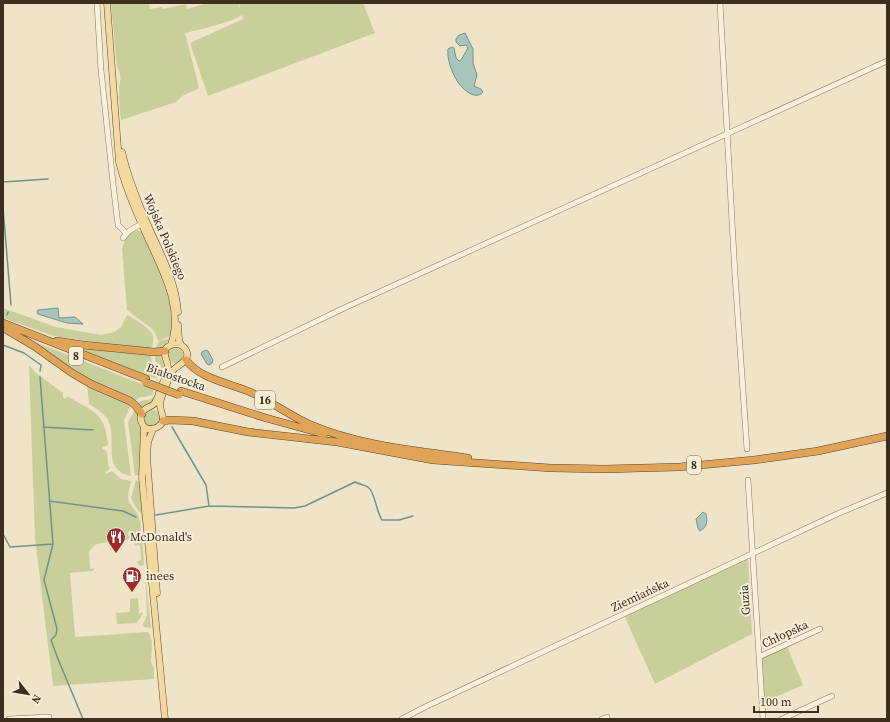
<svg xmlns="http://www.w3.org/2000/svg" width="890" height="722" font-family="'Source Serif 4',serif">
<rect width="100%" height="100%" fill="#f0e4c8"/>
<path fill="#c9cf9b" d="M111,3h38l1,6 12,-2v2l24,-5 1,5 20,-6h31l2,6 -1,-6h124l12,30 -167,63 -18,-53 53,-24 -1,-4c-12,8 -41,14 -57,18l13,50 1,4 -1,2 -16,7 -6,6 -55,18c-1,-9 -2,-17 -2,-26 -1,-14 5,-13 -2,-28z
M135,230l5,1 3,2 26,57 4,26 -1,19 -14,6 -3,-8 -4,-5 -24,-18 -5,-61c2,-9 6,-14 13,-19z
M3,308l53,19 45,8 13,-3 7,-5 6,-12c7,4 24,13 26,21 1,4 -1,9 -2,13l-54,-6 -43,-7 -51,-18z
M171,338l-10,11 -6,1 4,-9z
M35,342l119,47 -2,6 -8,2h-4l-5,4 -48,-23 -19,-11z
M65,345l86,10 1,7 8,8v5l-3,4z
M167 355a8 8 0 1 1 16 0a8 8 0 1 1-16 0Z
M162,354l3,15 -1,4 -3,-7 -6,-5v-6z
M29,365l6,7 28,21v4l2,2 2,-3c26,16 38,15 41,49l-6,2v2l5,2 1,14 2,3 -5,5 1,1 6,-3 9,8 10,2c-1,6 -3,11 -3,16 1,7 5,10 9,16 3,5 4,13 4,19l-3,1 1,1h3l2,31 -4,1 -2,-2 -1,-2 4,-3 -1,-13 -1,-1 -3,1 -3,-4 -4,-2 -28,3 -6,2 -6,6 1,17 1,1 3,-1 -1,3 -23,2 5,64 73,-5 2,3 2,7 -1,20 3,6v11l-101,7 -18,-148z
M87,385l44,20 -7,15 7,56c-31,-6 -13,-37 -23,-56 -4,-7 -13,-12 -19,-16z
M157,394l-4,7 -11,8 -4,-5 3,-3 10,-2z
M136,408l2,7v6l5,10 -2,41 -3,3 -3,1 -7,-54z
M144 418a8 8 0 1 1 16 0a8 8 0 1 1-16 0Z
M136,480l5,3 3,49 -3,-18 -6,-8 -4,-8z
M748,558l4,76 -97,50 -31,-69z
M145,571l6,57 -7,-1 -1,-3 4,-9z
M138,598l1,16 4,-2 -2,5 -5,6 -19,1 -1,-11 1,-1 1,1 12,-1v-13z
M787,646l16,39 -39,17 -2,-45z"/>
<path fill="#a9c4bc" stroke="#6f938a" d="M465,33l8,16v14l4,12 -3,11 7,3 2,3c-8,10 -23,-5 -27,-13 -5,-9 -9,-20 -8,-30l4,-2 2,1 2,10 3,3 2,-1 7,-12 -2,-3 -6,1 -4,-4v-3l3,-4z
M58,308l1,10 16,-1 8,7 -16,-1 -29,-9 -1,-2 1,-2z
M206,350l2,1 5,9 -1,3 -3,2 -2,-1 -6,-10 1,-2z
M703,512l3,2c2,8 1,13 -6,17l-2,-3 -2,-9z"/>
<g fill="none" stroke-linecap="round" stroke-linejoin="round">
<path stroke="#6f938a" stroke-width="1.5" d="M3,182l45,-3
M3,207l8,98
M7,315l1,-3
M3,345l21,8 17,12 -1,6
M40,377l13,167 -9,36 13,49 -1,6 -5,5 7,19 25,60
M43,427l50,3
M172,427l34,58 3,21
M49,501l74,10 13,6
M156,515l53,-9 85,2 11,-2 50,-24c4,2 9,3 13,5 7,5 8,24 14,33h17l14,-4
M3,534l7,13 43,-3"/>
<defs>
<path id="minor" d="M97,3l4,67 12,113 5,42 8,8
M720,3l15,272 12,174
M123,238l6,-7 12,-7
M222,367l120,-58 545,-248
M748,480l15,239
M759,657l61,-28
M9,719l40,-2v2
M402,719l23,-12 412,-193 50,-21
M602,719l5,-2
M782,719l50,-23"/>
<path id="major" d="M107,3l12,159c6,25 17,50 28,74 15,34 37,71 24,109
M122,152c6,27 17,53 28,78 12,26 26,53 28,82
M178,325l1,15 2,5
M175,344c5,0 9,2 11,6 6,12 -11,15 -15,23 -3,9 -9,20 -11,30 -1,8 8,17 -1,23 -3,3 -8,3 -12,3 -6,-4 -9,-13 -3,-19 3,-3 7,-3 10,-6 3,-4 5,-10 6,-15 3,-6 7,-14 8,-20 1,-10 -12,-21 7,-25z
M144,427l-2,51 23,241
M153,429l-5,13 -1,15 10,136"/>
<path id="highway" d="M3,323l143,56
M7,330l27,16 38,27 19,11 39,17 5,4 7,9
M57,341l26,4 71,7 11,-1
M186,360c14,19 43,23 64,32 21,9 40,24 61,33 49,21 105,25 157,33
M181,391l85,27 58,16
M163,421l7,-1 23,1 55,11 89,10 96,18 118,8 54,1 74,-2 75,-7 64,-9 69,-15"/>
</defs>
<use href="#minor" stroke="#8d765c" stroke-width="6"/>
<use href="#major" stroke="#5b4430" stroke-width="7"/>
<use href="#highway" stroke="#5b4430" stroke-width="8"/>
<use href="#minor" stroke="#faf1dc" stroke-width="5"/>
<use href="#major" stroke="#f3d9a0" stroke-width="6"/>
<use href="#highway" stroke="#e0a458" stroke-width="7"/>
<defs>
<path id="highway-bridge" d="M145,382l34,13"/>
</defs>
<use href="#highway-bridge" stroke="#5b4430" stroke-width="8" stroke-linecap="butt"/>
<use href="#highway-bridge" stroke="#e0a458" stroke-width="7"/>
</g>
<defs>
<symbol id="restaurant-pin" viewBox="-11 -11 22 30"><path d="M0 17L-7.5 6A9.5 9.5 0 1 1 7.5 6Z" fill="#9e2a2b" stroke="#f7eed8"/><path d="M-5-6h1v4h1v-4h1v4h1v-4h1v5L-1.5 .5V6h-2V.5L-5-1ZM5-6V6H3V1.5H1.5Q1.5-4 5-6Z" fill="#fff"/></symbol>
<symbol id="fuel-pin" viewBox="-11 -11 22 30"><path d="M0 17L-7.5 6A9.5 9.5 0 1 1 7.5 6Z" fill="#9e2a2b" stroke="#f7eed8"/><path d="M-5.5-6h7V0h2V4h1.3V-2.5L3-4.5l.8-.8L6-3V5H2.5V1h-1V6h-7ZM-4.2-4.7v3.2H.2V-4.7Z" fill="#fff"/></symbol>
</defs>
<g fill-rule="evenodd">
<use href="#restaurant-pin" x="105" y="526" width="22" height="30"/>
<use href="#fuel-pin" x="121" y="565" width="22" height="30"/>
</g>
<g text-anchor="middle" stroke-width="4" stroke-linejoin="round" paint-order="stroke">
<g fill="#f7eed8" stroke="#756857" stroke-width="1">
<rect x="69" y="347" width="14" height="18" rx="3"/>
<rect x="255" y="391" width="20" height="18" rx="3"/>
<rect x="687" y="456" width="14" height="18" rx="3"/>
</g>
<g font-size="11" font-weight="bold" fill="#3d2e20">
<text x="76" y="360">8</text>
<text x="265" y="404">16</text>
<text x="694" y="469">8</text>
</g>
<g font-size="12" fill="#3d2e20" stroke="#f7eed8">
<text transform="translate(165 237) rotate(67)" y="4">Wojska Polskiego</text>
<text transform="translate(176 377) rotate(19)" y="4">Białostocka</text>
<text transform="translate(640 595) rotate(-25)" y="4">Ziemiańska</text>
<text transform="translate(745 600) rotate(-94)" y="4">Guzia</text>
<text transform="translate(785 634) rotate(-25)" y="4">Chłopska</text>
</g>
<g font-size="12" fill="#3d2e20" stroke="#f7eed8" text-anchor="start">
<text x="130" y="541">McDonald's</text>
<text x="146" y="580">inees</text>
</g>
</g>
<rect width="890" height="722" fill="none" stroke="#3d2e20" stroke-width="8"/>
<g transform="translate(28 694) rotate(121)" stroke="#f7eed8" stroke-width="3" paint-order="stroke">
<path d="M0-3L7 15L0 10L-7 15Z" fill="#3d2e20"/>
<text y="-6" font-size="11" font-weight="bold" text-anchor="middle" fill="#3d2e20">N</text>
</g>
<path d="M754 706v6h64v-6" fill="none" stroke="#3d2e20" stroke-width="2"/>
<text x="760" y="706" font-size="12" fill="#3d2e20" stroke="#f7eed8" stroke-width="3" paint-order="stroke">100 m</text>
</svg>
